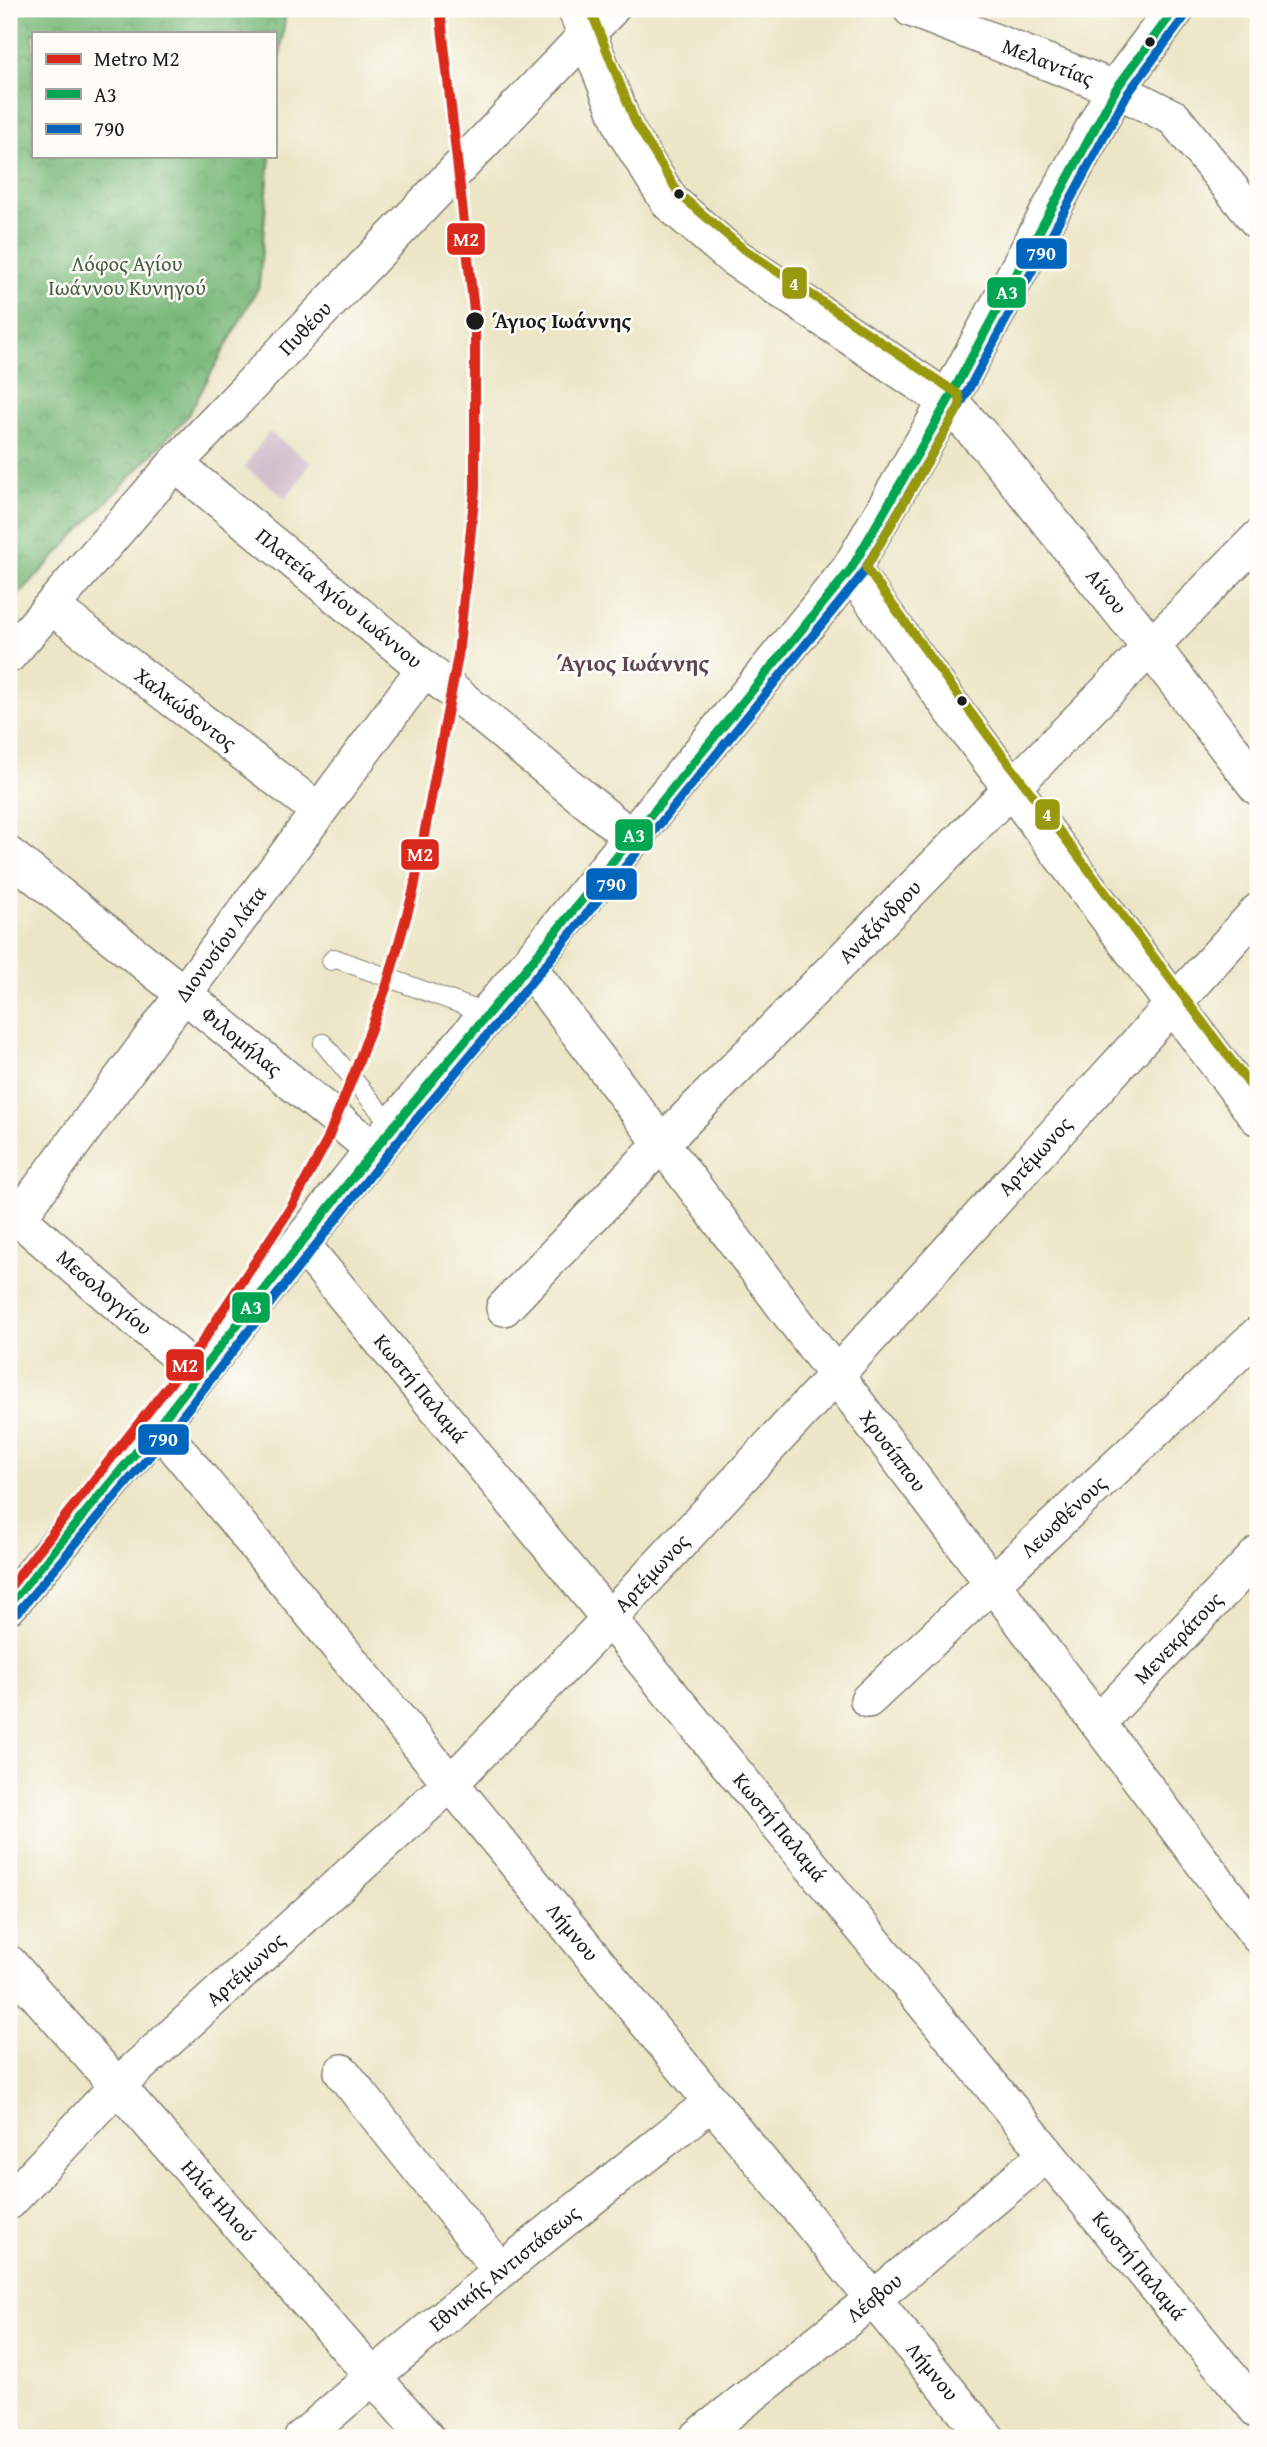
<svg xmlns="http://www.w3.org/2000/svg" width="1267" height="2447" font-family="'Gentium Book Plus',serif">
<defs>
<pattern id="forest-crowns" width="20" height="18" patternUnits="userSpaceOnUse" patternTransform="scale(1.75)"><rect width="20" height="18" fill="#7ab97a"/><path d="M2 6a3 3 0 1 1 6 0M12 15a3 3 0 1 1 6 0" fill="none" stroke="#699e69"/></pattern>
</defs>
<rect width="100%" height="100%" fill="#fdfcf7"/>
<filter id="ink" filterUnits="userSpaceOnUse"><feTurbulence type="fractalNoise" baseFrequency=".0143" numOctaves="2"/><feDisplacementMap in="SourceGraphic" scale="14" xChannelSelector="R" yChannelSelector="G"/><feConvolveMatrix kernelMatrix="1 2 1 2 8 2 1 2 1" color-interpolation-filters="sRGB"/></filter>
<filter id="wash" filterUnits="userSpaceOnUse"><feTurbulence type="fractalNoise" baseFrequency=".00686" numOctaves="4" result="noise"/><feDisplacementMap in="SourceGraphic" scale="28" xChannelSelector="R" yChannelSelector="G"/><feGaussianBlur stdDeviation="1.57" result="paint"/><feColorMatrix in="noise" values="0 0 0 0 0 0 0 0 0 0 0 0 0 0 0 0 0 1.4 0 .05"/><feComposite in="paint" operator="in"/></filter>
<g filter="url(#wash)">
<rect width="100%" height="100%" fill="#ece5c6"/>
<path fill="#d1bdcc" d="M269,432l42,31 -25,35 -42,-31z"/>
<path fill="url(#forest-crowns)" stroke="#4b6a4b" stroke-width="2" d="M9,9h277l-11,90v-66h-242v123h237l-11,130 -72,131 -178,188z"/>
</g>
<g filter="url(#ink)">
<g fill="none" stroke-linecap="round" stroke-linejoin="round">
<defs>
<path id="lane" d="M331,961l3,-3 154,56
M323,1043l70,84"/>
<g id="street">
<path id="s1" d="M911,9l205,80 58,29 84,104"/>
<path id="s2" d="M175,464l457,374"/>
<path id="s3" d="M52,607l267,204"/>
<path id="s4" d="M9,655l166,-191 436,-455"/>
<path id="s5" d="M9,855l175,139 190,156"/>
<path id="s6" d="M528,966l730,970"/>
<path id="s7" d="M9,1210l190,164"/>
<path id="s8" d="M18,1218l406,-549"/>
<path id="s9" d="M302,1244l956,1167"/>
<path id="s10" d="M504,1308l158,-165 596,-605"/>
<path id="s11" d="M158,1426l829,1012"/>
<path id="s12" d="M868,1700l390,-366"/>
<path id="s13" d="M1098,1723l160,-169"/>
<path id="s14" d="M9,1963l418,475"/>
<path d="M342,2072l158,198"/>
<path id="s15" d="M9,2202l108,-116 334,-303 158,-164 227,-244 422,-464"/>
<path id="s16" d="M302,2438c133,-117 272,-226 410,-336"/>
<path id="s17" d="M697,2438l176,-139 174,-145"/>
</g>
<g id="secondary">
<path id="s18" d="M577,9l48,121 45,72 64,55 214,144 44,48 159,198 107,139"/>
<path d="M851,569l101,139 306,408"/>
</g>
<path id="primary" d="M9,1604l149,-178 216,-276 154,-184 323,-397 97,-168 168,-312 59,-80"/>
</defs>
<use href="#lane" stroke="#848071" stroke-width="20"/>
<use href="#street" stroke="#848071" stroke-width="38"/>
<use href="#secondary" stroke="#848071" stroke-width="41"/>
<use href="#primary" stroke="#848071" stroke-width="41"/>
<use href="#lane" stroke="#fff" stroke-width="18"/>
<use href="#street" stroke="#fff" stroke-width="35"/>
<use href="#secondary" stroke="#fff" stroke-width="38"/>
<use href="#primary" stroke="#fff" stroke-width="38"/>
<defs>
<path id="bus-1" d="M9,1604l149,-178 216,-276 154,-184 323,-397 97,-168 168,-312 59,-80"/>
<path id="bus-2" d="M18,1612l150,-178 216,-276 154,-184 323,-398 98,-169 167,-311 59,-80"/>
<path id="bus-3" d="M590,9l46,115 43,70 62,53 217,147 2,7 -1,6 -93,161 96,133 296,395"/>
</defs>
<use href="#bus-1" stroke="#fdfcf7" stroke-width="14"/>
<use href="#bus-2" stroke="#fdfcf7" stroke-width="14"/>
<use href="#bus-3" stroke="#fdfcf7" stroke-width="14"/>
<use href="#bus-1" stroke="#00a651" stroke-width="9"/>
<use href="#bus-2" stroke="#0065bd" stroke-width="9"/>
<use href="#bus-3" stroke="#99990d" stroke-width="9"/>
<defs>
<path id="metro-1" d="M9,1588l190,-241 93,-141 34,-63 30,-74 31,-84 26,-92 45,-237 17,-166v-170l-35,-311"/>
</defs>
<use href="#metro-1" stroke="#fdfcf7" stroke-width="16"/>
<use href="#metro-1" stroke="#da291c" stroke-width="10"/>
</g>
</g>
<g fill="#1c1c1c" stroke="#fdfcf7" stroke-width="2.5">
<circle cx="1150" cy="42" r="6"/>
<circle cx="679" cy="194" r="6"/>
<circle cx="475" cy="321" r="10"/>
<circle cx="962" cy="701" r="6"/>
</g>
<g text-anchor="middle" stroke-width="5" stroke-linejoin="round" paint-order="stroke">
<g font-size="21" fill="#1c1c1c" stroke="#fdfcf7">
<text dy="7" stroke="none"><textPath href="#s1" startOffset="147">Μελαντίας</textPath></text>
<text dy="7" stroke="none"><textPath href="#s4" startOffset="441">Πυθέου</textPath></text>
<text dy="7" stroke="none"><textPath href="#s18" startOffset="805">Αίνου</textPath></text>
<text dy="7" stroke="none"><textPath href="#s2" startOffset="212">Πλατεία Αγίου Ιωάννου</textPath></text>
<text dy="7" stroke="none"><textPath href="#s3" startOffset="168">Χαλκώδοντος</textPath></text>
<text dy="7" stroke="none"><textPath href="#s10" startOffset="539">Αναξάνδρου</textPath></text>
<text dy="7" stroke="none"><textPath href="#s8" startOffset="341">Διονυσίου Λάτα</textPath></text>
<text dy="7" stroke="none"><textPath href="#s5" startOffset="298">Φιλομήλας</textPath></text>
<text dy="7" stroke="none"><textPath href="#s15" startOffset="1466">Αρτέμωνος</textPath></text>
<text dy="7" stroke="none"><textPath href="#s7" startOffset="126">Μεσολογγίου</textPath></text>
<text dy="7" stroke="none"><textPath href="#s9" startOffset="187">Κωστή Παλαμά</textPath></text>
<text dy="7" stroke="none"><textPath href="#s6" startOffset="607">Χρυσίππου</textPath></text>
<text dy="7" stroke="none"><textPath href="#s12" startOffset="268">Λεωσθένους</textPath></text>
<text dy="7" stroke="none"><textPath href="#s15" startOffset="900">Αρτέμωνος</textPath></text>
<text dy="7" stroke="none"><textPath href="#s13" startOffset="117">Μενεκράτους</textPath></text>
<text dy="7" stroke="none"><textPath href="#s9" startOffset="754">Κωστή Παλαμά</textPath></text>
<text dy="7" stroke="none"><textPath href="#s11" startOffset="654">Λήμνου</textPath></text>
<text dy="7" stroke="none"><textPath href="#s15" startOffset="332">Αρτέμωνος</textPath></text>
<text dy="7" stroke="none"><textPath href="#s14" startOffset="317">Ηλία Ηλιού</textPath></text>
<text dy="7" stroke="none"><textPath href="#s9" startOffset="1321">Κωστή Παλαμά</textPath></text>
<text dy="7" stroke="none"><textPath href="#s16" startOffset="264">Εθνικής Αντιστάσεως</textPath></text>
<text dy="7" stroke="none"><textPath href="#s17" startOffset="226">Λέσβου</textPath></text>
<text dy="7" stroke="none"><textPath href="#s11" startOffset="1222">Λήμνου</textPath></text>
</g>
<g font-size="21" fill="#485e44" stroke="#fdfcf7">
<text x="127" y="271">Λόφος Αγίου<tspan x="127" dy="24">Ιωάννου Κυνηγού</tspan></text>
</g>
<g font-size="21" font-weight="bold" fill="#1c1c1c" stroke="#fdfcf7" text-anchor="start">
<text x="492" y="328">Άγιος Ιωάννης</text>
</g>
<g font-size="23" font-weight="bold" fill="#5d4753" stroke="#fdfcf7">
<text x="633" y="671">Άγιος Ιωάννης</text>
</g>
</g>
<g stroke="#fdfcf7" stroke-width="2.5">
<rect x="446" y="222" width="40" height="34" rx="7" fill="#da291c"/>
<rect x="1015" y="237" width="53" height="33" rx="7" fill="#0065bd"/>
<rect x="781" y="266" width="27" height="34" rx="7" fill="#99990d"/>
<rect x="986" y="276" width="41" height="33" rx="7" fill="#00a651"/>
<rect x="1034" y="798" width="27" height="33" rx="7" fill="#99990d"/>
<rect x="614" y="818" width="40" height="34" rx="7" fill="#00a651"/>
<rect x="400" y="838" width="40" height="33" rx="7" fill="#da291c"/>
<rect x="585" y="867" width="53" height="34" rx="7" fill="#0065bd"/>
<rect x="231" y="1291" width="40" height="33" rx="7" fill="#00a651"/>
<rect x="165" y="1348" width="40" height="34" rx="7" fill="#da291c"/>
<rect x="137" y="1423" width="53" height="33" rx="7" fill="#0065bd"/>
</g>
<g font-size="19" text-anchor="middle" font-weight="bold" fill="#fff">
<text x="466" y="246">Μ2</text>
<text x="1041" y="260">790</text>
<text x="794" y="290">4</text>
<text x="1007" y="299">Α3</text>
<text x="1047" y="821">4</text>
<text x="634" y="842">Α3</text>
<text x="420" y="861">Μ2</text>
<text x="611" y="891">790</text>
<text x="251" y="1314">Α3</text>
<text x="185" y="1372">Μ2</text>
<text x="163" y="1446">790</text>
</g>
<rect width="1267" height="2447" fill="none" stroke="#fdfcf7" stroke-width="35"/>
<rect x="32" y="32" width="245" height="126" fill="#fdfcf7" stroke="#a3a29f" stroke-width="2"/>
<rect x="46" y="54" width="35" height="10" fill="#da291c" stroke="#a3a29f" stroke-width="2"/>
<text x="94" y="66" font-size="21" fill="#1c1c1c">Metro Μ2</text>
<rect x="46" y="89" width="35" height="10" fill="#00a651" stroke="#a3a29f" stroke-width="2"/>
<text x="94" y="102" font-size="21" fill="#1c1c1c">Α3</text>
<rect x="46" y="124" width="35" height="10" fill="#0065bd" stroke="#a3a29f" stroke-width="2"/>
<text x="94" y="136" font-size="21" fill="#1c1c1c">790</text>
</svg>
